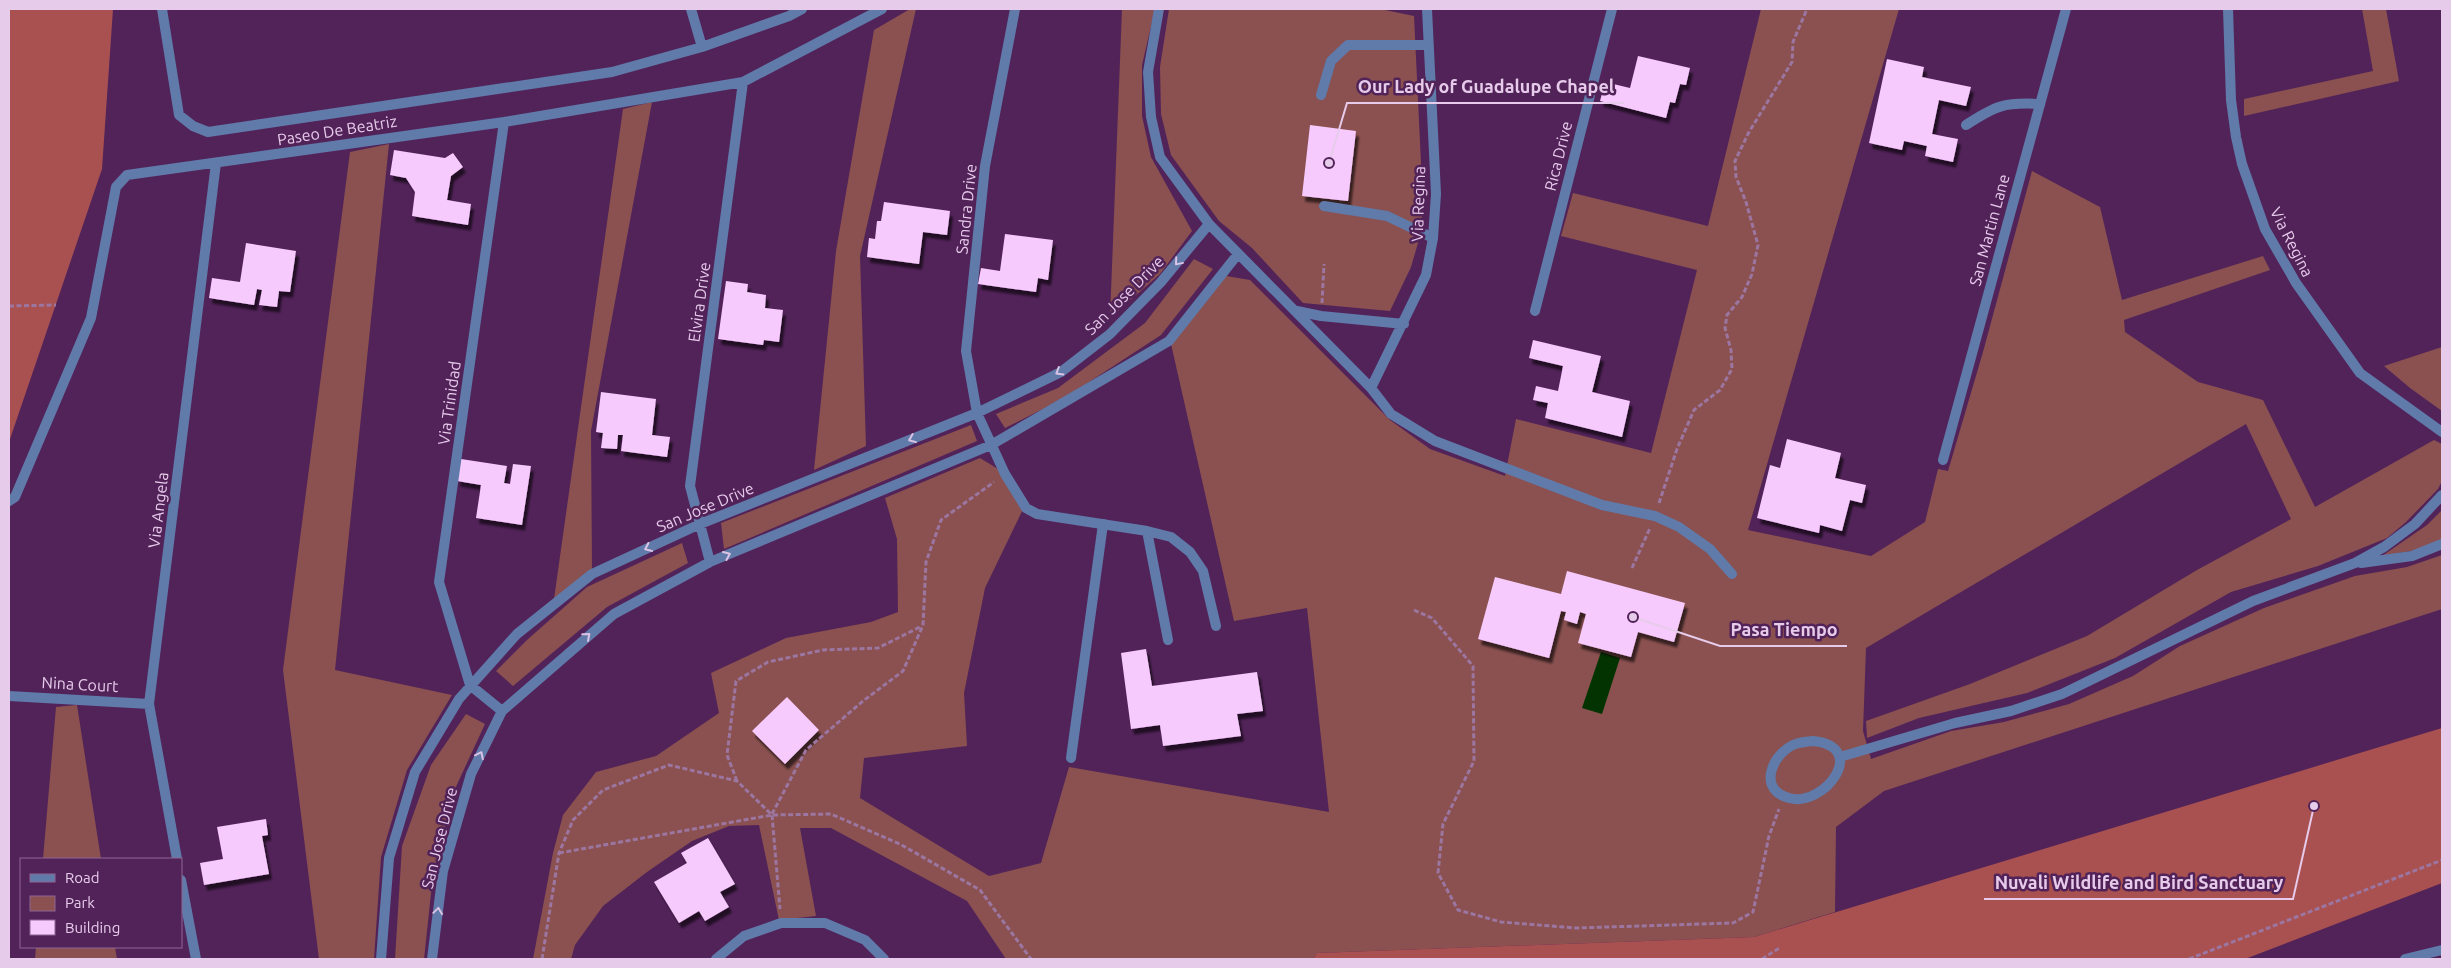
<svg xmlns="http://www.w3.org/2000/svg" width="2451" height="968" font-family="Ubuntu,sans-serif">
<defs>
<filter id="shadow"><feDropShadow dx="3" dy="5.5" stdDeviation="1" flood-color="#0009"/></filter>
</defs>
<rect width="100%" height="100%" fill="#522359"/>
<path fill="#8a5150" d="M910,9h6l-56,247 6,190 -52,24 22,-219 38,-221z
M1122,9h33l-13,56v51l9,41 41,74 -32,43 -50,44z
M1169,9h211l34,7 9,189 -3,31 -9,31 -21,44 -87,-8 -51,-55 -33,-27 -48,-66 -10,-41 -1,-47z
M1761,9h138l-151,521 123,26 54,-34 13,-53 10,2 35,-119 49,-181 68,36 22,93 141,-44 7,14 -146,50 1,12 73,50 65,18 52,107 119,-67 8,4v37l-4,8 -32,33 -19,16 -69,28 -87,26 -116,66 -88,35 -108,25 -52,20 -1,-17 104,-37 117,-48 110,-66 94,-51 -45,-95 -380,224 -3,83 8,28 80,-28 53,-9 65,-18 64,-28 47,-30 84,-38 91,-32 52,-9 35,-12v54l-558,182 -48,36 -1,85 -81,25 -437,16 -4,6h-307l-39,-58 -136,-73h-31l16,88 -37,4 -20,-95 -30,1 -37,15 -45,31 -44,34 -28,39 -4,14h-38l20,-106 10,-38 33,-43 60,-16 63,-43 -8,-40 75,-35 85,-16 27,-10 -1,-73 -12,-41 95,-40 18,11 27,36 -40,83 -21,105 3,53 -103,12 -4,40 129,78 52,-13 28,-96 260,45 -22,-204 -73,13 -63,-277 55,-68 24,4 140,140 40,29 75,27 11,-57 135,34 46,-183 -136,-34 12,-43 135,33z
M2362,9h24l13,72 -155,35v-17l129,-28z
M652,102l-61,329 1,138 -38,30 69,-490z
M389,144l-54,526 117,25 -45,75 -26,87 -7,102h-55l-36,-289 67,-518z
M1194,259l19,10 -52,66 -98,64 -58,29 -9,-14 62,-26 87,-65z
M2442,347v64l-32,-23 -26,-22z
M971,425l6,16 -253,108 -3,-26z
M2442,510v30l-31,11 -29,5 45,-31z
M682,543l6,20 -81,44 -94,79 -17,-15 31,-31 60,-53z
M77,705l24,154h-58l13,-152z
M466,714l19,10 -31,67 -21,84 -9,84h-29l7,-113 29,-81z
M36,947h79l2,12h-82z"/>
<path fill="#a95150" d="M9,9h104l-11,160 -93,273z
M2442,728v155l-197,76h-932l4,-6 437,-16z"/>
<path fill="#023300" d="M1601,652l19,6 -18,56 -20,-6z"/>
<path fill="#f7cafd" filter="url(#shadow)" d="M1638,56l52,12 -4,17 -6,-1 -5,19 -5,-1 -4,16 -66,-17 5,-19 25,6z
M1887,59l37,8 -2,10 49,10 -5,19 -27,-6 -7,34 26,5 -5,23 -28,-6 2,-10 -23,-5 -2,9 -33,-7z
M1310,125l46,6 -8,70 -46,-5z
M394,150l51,8 8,-5 10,14 -12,9 -4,24 24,4 -3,21 -56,-9 3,-24 -9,-14 -16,-3z
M884,202l66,9 -3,24 -24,-3 -4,32 -52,-7 2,-19 6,1 2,-18h4z
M1005,234l48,6 -5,40 -10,-2 -2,14 -58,-8 3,-16 19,3z
M246,243l50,8 -6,41 -11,-1 -2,16 -18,-2 3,-15 -5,-1 -3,16 -45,-7 3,-20 28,4z
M726,281l22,3 -1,8 19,3 -1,13 18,2 -4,32 -15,-2 -1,5 -45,-6z
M1533,340l68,16 -9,36 38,9 -8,36 -77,-19 3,-15 -15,-3 3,-14 22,5 5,-25 -34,-8z
M601,392l55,7 -4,36 18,2 -3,20 -46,-6 2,-16h-5l-1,14 -16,-1 2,-15 -7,-1z
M1787,439l54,14 -6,25 31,7 -4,18 -12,-3 -8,31 -22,-6 -1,8 -62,-15 13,-53 10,3z
M461,459l46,7 -3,17 6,1 3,-20 18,2 -9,59 -46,-7 5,-33 -24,-4z
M1567,571l118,32 -11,39 -36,-10 -7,25 -53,-14 8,-29 -6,-2 -3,12 -13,-4 2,-8 -5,-1 -12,47 -71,-19 17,-62 66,17z
M1146,649l6,37 105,-14 6,39 -26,3 4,22 -78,10 -3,-21 -29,4 -10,-76z
M787,697l32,33 -34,34 -33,-33z
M266,819l2,16 -6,1 7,38 -65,11 -4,-22 23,-4 -6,-32z
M708,838l27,46 -15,8 9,15 -24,14 -6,-10 -20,12 -25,-41 33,-19 -6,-10z"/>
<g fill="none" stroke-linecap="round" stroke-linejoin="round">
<path stroke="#9c76a1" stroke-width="3" stroke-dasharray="5 2.5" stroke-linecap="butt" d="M1322,303l2,-39
M9,306l47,-1
M1659,503l18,-54 17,-39 26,-20 12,-21 -1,-19 -6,-22 2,-13 15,-18 10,-23 6,-29 -12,-43 -10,-25 -1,-16 14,-29 43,-70 1,-20 14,-33
M1632,568l18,-40
M1414,610l18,8 41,48 1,95 -31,63 -5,49 20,37 43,12 75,6 157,-5 20,-11 16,-76 10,-27
M737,781l-10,-26 9,-74 32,-19 55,-12 55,-2 44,-22
M772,814l34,-64 57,-49 40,-30 20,-46 3,-63 15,-42 53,-38
M559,853l213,-38 59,-1 69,30 80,46 51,69
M542,959l17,-106 14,-33 30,-30 66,-25 68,16 35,34 8,94
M1762,959l19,-12
M2189,959l253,-99"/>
<path stroke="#607aaa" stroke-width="10" d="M1321,95l10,-34 17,-16h79
M1966,125c29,-19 38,-23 74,-21
M1324,206l63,10 46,22
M1071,758l32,-234"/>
<path stroke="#607aaa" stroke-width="10" d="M162,9l17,106 14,11 15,6 404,-60 90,-25 87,-31 13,-7
M691,9l11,38
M1015,9l-30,157 -19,185 11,62 28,61 21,34 11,6 110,17 24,6 19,15 13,19 13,55
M1159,9l-11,63 3,45 9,40 49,67 162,164 20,26 44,27 167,64 53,11 24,11 31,22 22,25
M2228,9l3,91 5,37 6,27 23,65 31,54 64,90 82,59
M1297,311l24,5 83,8
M1535,311l77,-302
M1371,388l55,-113 7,-37 3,-44 -9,-185
M1943,460l123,-451
M9,501l6,-4 76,-179 25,-131 11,-12 377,-53 239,-40 139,-73
M1147,531l21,109
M710,562l-20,-76 53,-404
M2361,563l51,-7 30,-12
M9,696l140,8
M502,711l-32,-26 -31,-103 65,-460
M1813,741c57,6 11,67 -24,57 -30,-8 -19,-40 2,-52 7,-4 15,-4 22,-5z
M1840,757l115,-34 56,-12 51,-17 191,-93 102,-38 29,-16 31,-23 27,-29
M177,859l-28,-155 67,-541
M181,880l15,79
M381,959l8,-101 26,-86 44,-73 58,-65 75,-60 108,-50 277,-111 84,-41 49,-38 51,-52 48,-58
M432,959l11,-88 28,-97 31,-63 112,-97 96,-52 281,-117 178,-104 69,-87
M716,959l28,-23 37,-13h44l40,17 19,19
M2405,959l37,-9"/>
</g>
<defs><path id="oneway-chevron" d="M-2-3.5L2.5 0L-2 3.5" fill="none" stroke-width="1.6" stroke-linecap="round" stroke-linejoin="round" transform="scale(1.25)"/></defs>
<g stroke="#dac3e4">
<use href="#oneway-chevron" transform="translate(1178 262) rotate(130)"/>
<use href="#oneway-chevron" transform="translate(1059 372) rotate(149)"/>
<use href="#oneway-chevron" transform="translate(912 439) rotate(158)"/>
<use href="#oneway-chevron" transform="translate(648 548) rotate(155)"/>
<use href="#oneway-chevron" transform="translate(727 555) rotate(-23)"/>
<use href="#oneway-chevron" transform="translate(587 636) rotate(-41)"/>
<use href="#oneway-chevron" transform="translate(480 755) rotate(-64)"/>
<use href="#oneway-chevron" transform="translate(438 911) rotate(-82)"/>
</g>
<g text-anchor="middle" stroke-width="5" stroke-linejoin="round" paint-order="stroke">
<g font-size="16" fill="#e7cbeb" stroke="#522359">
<text transform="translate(337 130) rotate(-9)" y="6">Paseo De Beatriz</text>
<text transform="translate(1558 156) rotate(-76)" y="6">Rica Drive</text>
<text transform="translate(1418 204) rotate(-88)" y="6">Via Regina</text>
<text transform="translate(966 209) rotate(-84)" y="6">Sandra Drive</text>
<text transform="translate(1989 230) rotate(-75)" y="6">San Martin Lane</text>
<text transform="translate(2292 242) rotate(63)" y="6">Via Regina</text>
<text transform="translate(1124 295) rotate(-45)" y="6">San Jose Drive</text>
<text transform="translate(699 302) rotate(-82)" y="6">Elvira Drive</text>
<text transform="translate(449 403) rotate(-82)" y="6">Via Trinidad</text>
<text transform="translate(705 507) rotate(-23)" y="6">San Jose Drive</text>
<text transform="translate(158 510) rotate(-83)" y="6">Via Angela</text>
<text transform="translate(80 684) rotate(3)" y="6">Nina Court</text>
<text transform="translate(439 838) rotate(-76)" y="6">San Jose Drive</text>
</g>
</g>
<path fill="none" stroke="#e7cbeb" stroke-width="2" d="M1329 163L1347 103H1624M1633 617L1720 646H1847M2314 806L2293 899H1984"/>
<g fill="#e7cbeb" stroke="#522359" stroke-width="2">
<circle cx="1329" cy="163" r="5"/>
<circle cx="1633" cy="617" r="5"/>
<circle cx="2314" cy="806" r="5"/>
</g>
<g font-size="18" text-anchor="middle" font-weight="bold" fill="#e7cbeb" stroke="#522359" stroke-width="5" stroke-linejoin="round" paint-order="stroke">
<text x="1486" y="93">Our Lady of Guadalupe Chapel</text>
<text x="1784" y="636">Pasa Tiempo</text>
<text x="2139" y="889">Nuvali Wildlife and Bird Sanctuary</text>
</g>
<rect width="2451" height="968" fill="none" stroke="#e7cbeb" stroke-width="20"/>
<rect x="20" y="858" width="162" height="90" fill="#522359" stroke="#8e6693"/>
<rect x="30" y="874" width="25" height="8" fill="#607aaa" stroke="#8e6693"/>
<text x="65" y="883" font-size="15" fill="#e7cbeb">Road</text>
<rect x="30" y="896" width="25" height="15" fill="#8a5150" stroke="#8e6693"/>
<text x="65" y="908" font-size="15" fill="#e7cbeb">Park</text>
<rect x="30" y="920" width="25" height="15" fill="#f7cafd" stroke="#8e6693"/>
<text x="65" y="933" font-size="15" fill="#e7cbeb">Building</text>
</svg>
